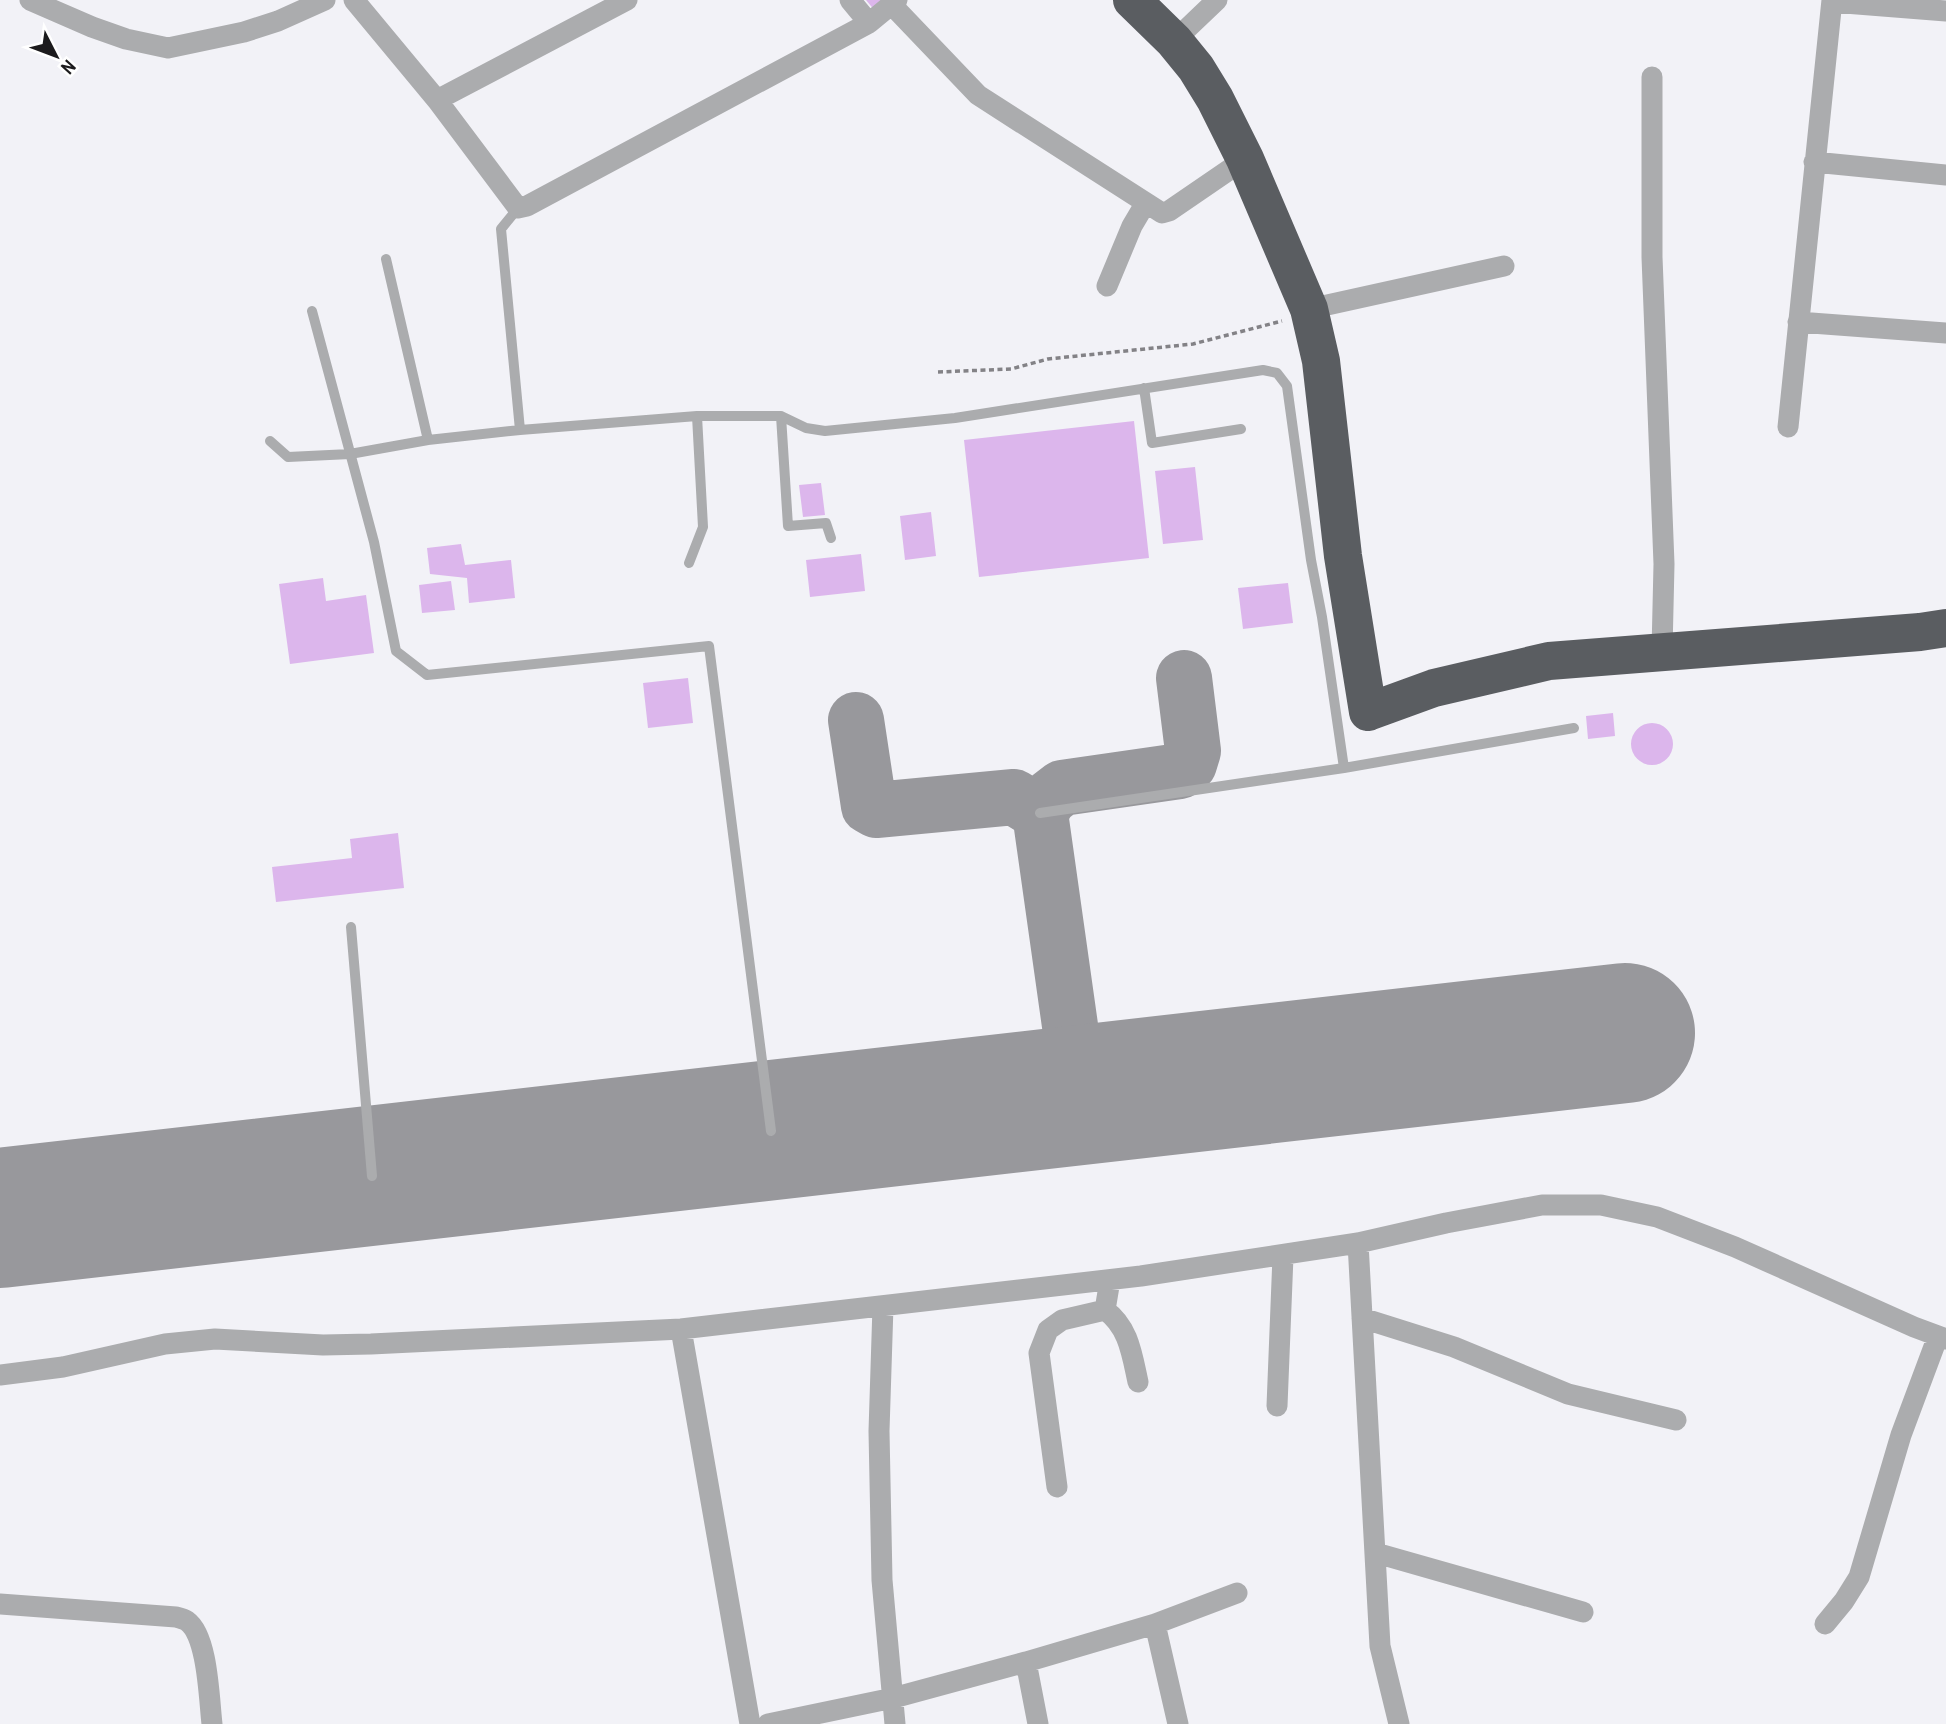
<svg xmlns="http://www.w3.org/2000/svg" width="1946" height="1724" font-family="'Archivo Narrow',sans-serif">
<rect width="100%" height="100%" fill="#f2f2f7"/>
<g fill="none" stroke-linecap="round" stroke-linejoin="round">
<path stroke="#98989c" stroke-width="56" d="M856,720l13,86 7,4 138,-13 26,16
M1124,1091l-25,-16 -26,-28 -33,-234 9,-15 13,-10 118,-17 9,-7 4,-13 -9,-73
M1035,1101l24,-27 14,-27"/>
<path stroke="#98989c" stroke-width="140" d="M0,1218l1625,-185"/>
</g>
<path fill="#dcb6ec" d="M866,0h21l-12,11z
M1134,421l15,137 -170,19 -15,-137z
M1195,467l8,73 -40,4 -8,-73z
M821,483l4,32 -22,2 -4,-32z
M931,512l5,44 -31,4 -5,-44z
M461,544l4,21 46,-5 4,38 -46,5 -2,-25 -37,-4 -3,-26z
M861,554l4,37 -55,6 -4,-37z
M323,578l3,23 40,-6 8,58 -84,11 -11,-80z
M451,581l4,29 -33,3 -3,-28z
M1288,583l5,40 -50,6 -5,-41z
M688,678l5,45 -45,5 -5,-45z
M1613,713l2,23 -27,3 -2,-23z
M1631 744a21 21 0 1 1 42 0a21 21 0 1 1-42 0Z
M398,833l6,55 -128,14 -4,-35 80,-9 -2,-19z"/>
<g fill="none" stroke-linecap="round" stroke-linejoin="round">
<path stroke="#838286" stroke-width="3.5" stroke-dasharray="5 3.5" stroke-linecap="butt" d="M938,372l73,-3 37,-10 145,-15 89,-23"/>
<path stroke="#abacae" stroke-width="10" d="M518,208l-17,21 19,201
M386,259l42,181
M312,311l62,231 22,109 31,24 282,-29 62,485
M1144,388l8,55 89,-14
M781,416l7,110 38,-3 5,15
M270,441l18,16 62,-3 78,-14 92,-10 177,-14h84l25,12 19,3 130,-13 308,-48 14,3 10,13 24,174 11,57 22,151
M689,563l14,-36 -6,-111
M1040,813l304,-45 230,-40
M351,927l21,249"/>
<path stroke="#abacae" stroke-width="21" d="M30,0l62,27 34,12 42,9 76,-16 34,-11 47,-21
M354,0l83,100 190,-100
M850,0l19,23
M1832,2l114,9
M892,5l86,90 184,118 7,-2 76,-52
M1174,41l43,-41
M1652,77v180l12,307 -2,87
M437,100l81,108 9,-2 342,-183 28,-23
M1814,162l132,13
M1107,286l25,-60 13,-22
M1309,309l195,-43
M1798,322l148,11
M1788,427l44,-427
M1358,1243l22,403 19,78
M883,1306l-4,125 3,149 13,144
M1105,1310c24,17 27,45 33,72
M1362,1318l92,29 114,47 108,26
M681,1329l69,395
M0,1375l63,-8 102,-23 50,-5 108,6 48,-1 310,-15 460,-53 217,-33 88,-20 96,-18h59l56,12 78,30 179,80 32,12
M1277,1406l6,-150
M1057,1487l-18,-134 9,-23 14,-10 43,-10 5,-30
M1376,1553l207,59
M0,1604l176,13c4,1 8,2 11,4 21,15 22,78 25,103
M1155,1624l82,-31
M1825,1624l19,-23 15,-24 42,-142 37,-99
M1026,1662l129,-38 23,100
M768,1724l125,-26 133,-36 12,62"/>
<path stroke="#5a5d61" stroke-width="38" d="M1132,0l42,41 22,27 19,31 30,60 64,150 12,52 22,195 25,156
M1368,712l66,-24 115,-27 371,-29 26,-4"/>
</g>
<g transform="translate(56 56) rotate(132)" stroke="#ffffff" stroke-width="5" paint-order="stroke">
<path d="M0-5L12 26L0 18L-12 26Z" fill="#1c1b1d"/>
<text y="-10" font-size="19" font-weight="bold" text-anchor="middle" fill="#1c1b1d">N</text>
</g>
</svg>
